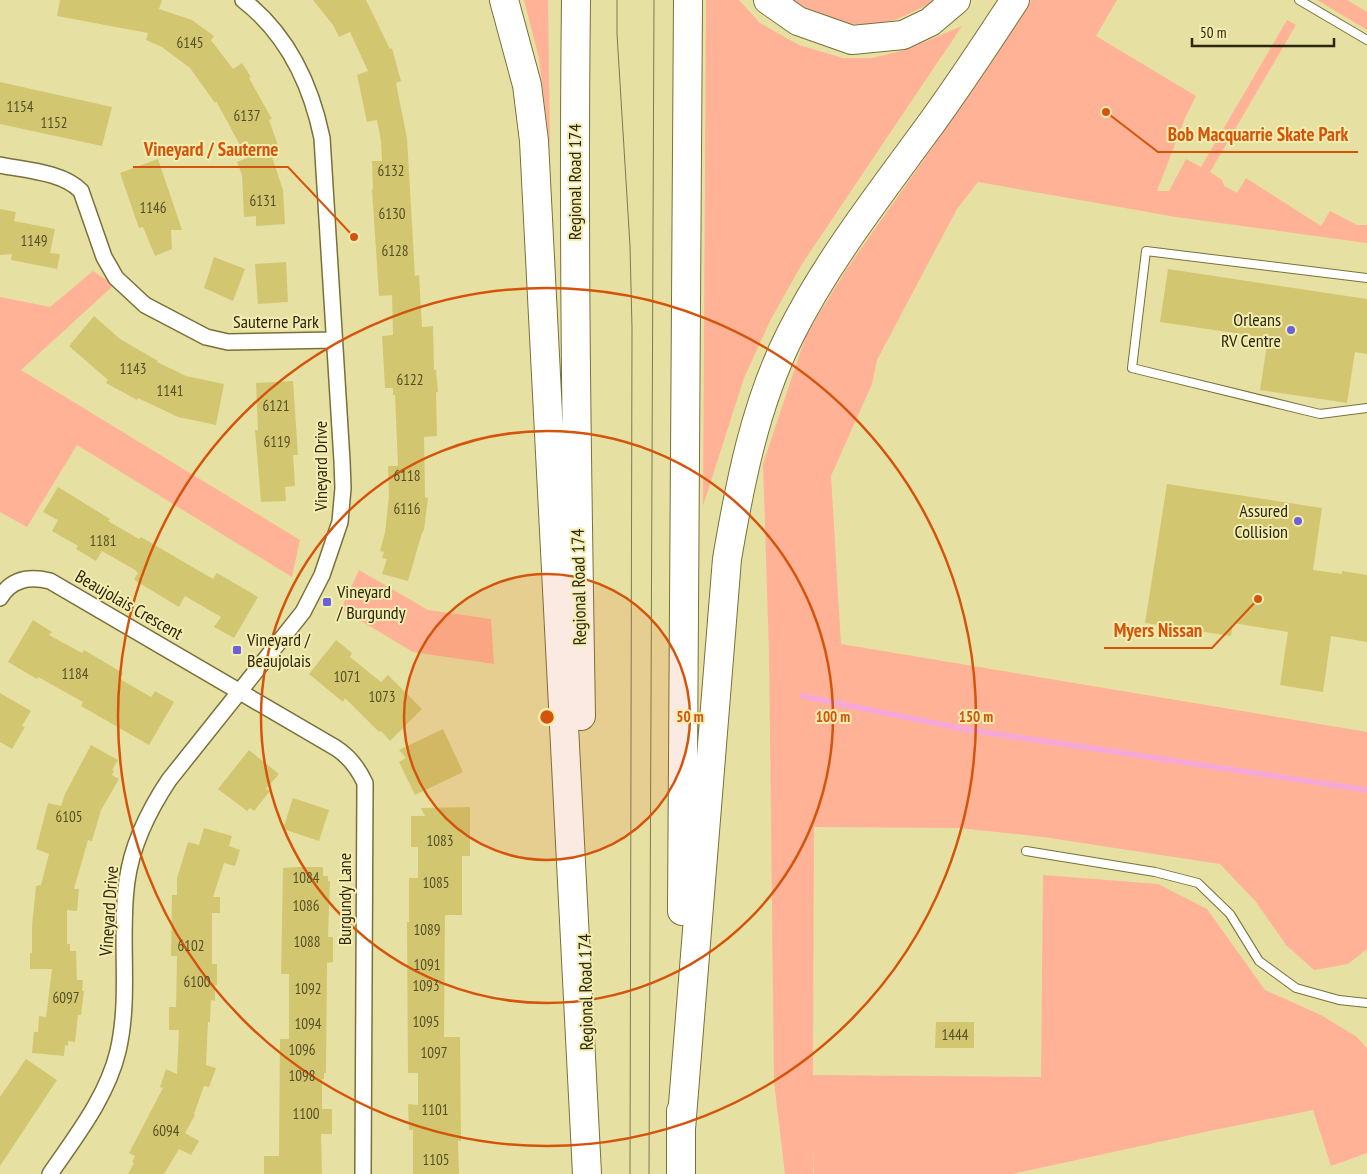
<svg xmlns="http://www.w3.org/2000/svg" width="1367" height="1174" font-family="'PT Sans Narrow',sans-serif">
<rect width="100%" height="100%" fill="#e7e0a3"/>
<path fill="#ffb295" d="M524,0h24l2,148 -11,-90z
M706,0h33l21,23 39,22 44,13h29l33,-8 57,-24 -160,238 -31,55 -27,59 -41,128z
M788,0h145l-4,4c-11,5 -23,12 -35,16 -32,12 -79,-1 -106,-20z
M1031,0h86l-21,36 100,60 -11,22 -28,73h12l17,-32 15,8 86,-147 9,5 -86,147 12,8 2,6 13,7 9,-15 75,48 9,-15 27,14h10v18l-191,-26 -198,-35 -21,27 -80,151 -5,24 -41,92 10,168 526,88v217l-19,15 -34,6 -28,-25 -30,-43 -36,-38 -177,-27 -84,-9 -145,-1 -1,248 228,2 2,-202 115,9 49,25 58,81 56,25 36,22 10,11v105l-36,13 -18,-56 -104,21 -196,43h-199l-1,-24v24h-28l-11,-92 -5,-431 -6,-187 43,-129 40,-65 131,-186 45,-68z
M1317,0h30l20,12v18z
M93,271l21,14 -93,85 279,170 -8,37 -215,-132 -50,82 -27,-15v-215l50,10z
M359,570l69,40 63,9 3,45 -81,-12 -72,-43z"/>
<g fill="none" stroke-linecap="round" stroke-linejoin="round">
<path stroke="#f6a9d9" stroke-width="5.5" d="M802,696l162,33 403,61"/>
</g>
<path fill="#d2c770" d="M60,0h102l-3,9 33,11 22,16 -3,4 22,29 9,-6 9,14 -2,1 23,41 -3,1 11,31 -9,3 12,36 2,34 -29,2v-10l-12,1 -2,-42 -5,-13 10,-4 -31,-57 -1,2 -25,-35 -28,-21 -16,-7 2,-7 -91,-17z
M313,0h53l24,49 2,-1 9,33 -5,2 11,55 8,138 4,-1 3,52 11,-1 1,44h2l2,22h-2l1,44 -13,1 1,60 3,1 -4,32 -2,3 -14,48 -26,-7 5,-15 -5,-1 2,-6 -4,-1 5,-18 4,-37 -1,-30h10l-3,-71h-2v-7h-8l-3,-52 11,-1 -1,-40 -13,1 -7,-107h1l-1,-28h10l-1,-20 -4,-21 -10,2 -10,-47 11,-4 -18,-39 -11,5 -6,-12z
M0,82l112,25 -10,39 -102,-22z
M158,159l24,71h-11l1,19 -17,7 -12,-29 -4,1 -19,-55z
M0,209l16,3 -2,9 41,8 -5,24 10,1 -3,15 -46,-9 1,-6 -12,1z
M214,257l31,12 -12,32 -29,-13z
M286,262l2,40 -30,2 -3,-40z
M1168,269l199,30v55l-12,-2 -8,51 -87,-13 8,-52 -108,-16z
M94,316l26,23 38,22 -1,1 29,14 38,8 -8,41 -38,-8 -40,-19 -1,2 -31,-17 2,-3 -39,-34z
M293,381l5,74h-5l2,31 -10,1 1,14 -25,1 -6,-72h3l-2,-47z
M1167,484l155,24 -9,62 29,4v-3l25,4v67l-36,-6 -8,56 -43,-7 8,-53 -55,-9 -2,13 -86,-13z
M58,487l52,32 -2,2 31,18 2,-2 72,42 4,-6 41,24 -24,41 -20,-11 7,-10 -36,-21 -6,11 -43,-26 -2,-2 4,-6 -3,-3 -33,-19 -6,10 -20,-12 2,-3 -26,-15 6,-11 -15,-8z
M33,620l19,12 -3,3 33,18 2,-3 39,23 -3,6 31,18 4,-6 19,11 -25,43 -68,-39 2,-4 -45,-25 -1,2 -29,-17z
M336,640l16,13 -2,4 31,25 7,-7 34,34 -32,32 -9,-10 -2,1 -34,-34 -2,4 -34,-28z
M0,693l31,18 -9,15 3,1 -13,22 -12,-7z
M443,729l20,43 -48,23 -16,-33 7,-4 -7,-8z
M91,745l27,15 -6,10 2,1 -2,4 7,4 -18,31 -9,31 -4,-1 -14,49h5l-2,22 -10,-1v34h3v7h6l1,29h6l-1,11h2l-3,24h-3l-3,27 -7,-1v5l-3,-1 -1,11 -32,-3 2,-21h4l1,-16 7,1 6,-48h-22v-16h2v-27l4,-40 5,-1 8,-31 -13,-5 12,-46 13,3 4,-12z
M249,750l30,24 -13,15 4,2 -16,20 -4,-3 -3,3 -29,-22z
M293,798l36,12 -10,31 -36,-12z
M470,807v49h-8v59h-17l-1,122h16l1,104h-3l1,33h-46v-44h-4l-1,-26 10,1v-32h-10l-1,-151h2v-44h9v-31h-7v-31h14l-4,-8z
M204,828l28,8 -3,10 11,4 -5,16 -11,-3 -11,34h7v16h-8v51h5v21h-2v16l-4,-1 -1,22h-2l-2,43 10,3 -7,19 -5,-1 -10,28 1,1 -10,18 14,8 -8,14 -12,-6 -15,25h-36l6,-11 -2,-1 3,-6 -6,-3 34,-65 -3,-1 6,-18 11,5 2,-44h-10v-23h7l1,-51h-6l1,-61h5v-17l11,-36 11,3z
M297,867h26v9h5v5h2l-2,56h5v25l-6,1 -1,110h-2v6h-2v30h10v25h-11l1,40h-58v-18h15l1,-117h9v-65h-8l2,-106z
M936,1022h38v26h-39z
M26,1059l31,21 -57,86v-69z"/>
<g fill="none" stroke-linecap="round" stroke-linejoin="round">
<defs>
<path id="lane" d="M1299,0l68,40
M1367,278l-221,-27 -14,117 188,46 47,-6
M1026,851l129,21 43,11 32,31 29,47 37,27 43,12 28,3"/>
<path id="street" d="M0,165c25,5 63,7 81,26l23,66 12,21 29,27 61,32 22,5 107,-2
M0,598c11,-19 29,-22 50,-17l286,167c14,9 22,20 29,35l-2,391
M50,1174c26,-38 57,-77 68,-123 13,-56 1,-114 9,-170 5,-37 22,-71 42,-101l134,-168 19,-37 18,-53 3,-34 -1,-27 -20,-323c-11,-53 -35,-104 -79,-138"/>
<path id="highway" d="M504,0l23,85 7,56 53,1033
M576,0c-3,239 1,477 5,716
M768,0l30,21 54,19 51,-5 27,-13 26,-22
M682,911l6,-911
M681,1129l46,-570c13,-76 28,-154 63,-224 35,-70 83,-132 129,-195 34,-45 65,-93 96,-140
M681,1174v-63"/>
</defs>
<use href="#lane" stroke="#797138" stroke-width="10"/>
<use href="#street" stroke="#797138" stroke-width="18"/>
<use href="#highway" stroke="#797138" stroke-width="30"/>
<use href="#lane" stroke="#fff" stroke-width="8"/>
<use href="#street" stroke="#fff" stroke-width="15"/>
<use href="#highway" stroke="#fff" stroke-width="28"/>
<path stroke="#7e7950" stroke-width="1" d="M617,0v34l13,212 2,82 -2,846
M649,1174l5,-1174"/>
</g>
<circle cx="547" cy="717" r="143" fill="#d5540c" fill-opacity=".12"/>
<g fill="none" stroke="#d5540c" stroke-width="2.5">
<circle cx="547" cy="717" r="143"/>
<circle cx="547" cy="717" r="286"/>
<circle cx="547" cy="717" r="429"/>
</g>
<g fill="#6a62dc" stroke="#f4edb0" stroke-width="2">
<circle cx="1291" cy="330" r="5"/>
<circle cx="1298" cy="521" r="5"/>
<rect x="322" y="597" width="10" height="10" rx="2.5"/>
<rect x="232" y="645" width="10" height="10" rx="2.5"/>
</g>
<g text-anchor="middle" stroke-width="4" stroke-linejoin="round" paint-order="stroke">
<g font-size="15" fill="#554f27">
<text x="190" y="48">6145</text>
<text x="20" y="112">1154</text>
<text x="247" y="121">6137</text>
<text x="54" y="128">1152</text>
<text x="391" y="176">6132</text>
<text x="263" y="206">6131</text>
<text x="153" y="213">1146</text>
<text x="392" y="219">6130</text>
<text x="34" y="246">1149</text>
<text x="395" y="256">6128</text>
<text x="133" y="374">1143</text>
<text x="410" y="385">6122</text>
<text x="170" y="396">1141</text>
<text x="276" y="411">6121</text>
<text x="277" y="447">6119</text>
<text x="407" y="481">6118</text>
<text x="407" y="514">6116</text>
<text x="103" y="546">1181</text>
<text x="75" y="679">1184</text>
<text x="347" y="682">1071</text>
<text x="382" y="702">1073</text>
<text x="69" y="822">6105</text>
<text x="440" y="846">1083</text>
<text x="306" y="883">1084</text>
<text x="436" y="888">1085</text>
<text x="306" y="911">1086</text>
<text x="427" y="935">1089</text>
<text x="307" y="947">1088</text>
<text x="191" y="951">6102</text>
<text x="427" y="970">1091</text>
<text x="197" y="987">6100</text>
<text x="426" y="991">1093</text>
<text x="308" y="994">1092</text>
<text x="66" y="1003">6097</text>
<text x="426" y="1027">1095</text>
<text x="308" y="1029">1094</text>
<text x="955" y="1040">1444</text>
<text x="302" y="1055">1096</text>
<text x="434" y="1058">1097</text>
<text x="302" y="1081">1098</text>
<text x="435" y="1115">1101</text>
<text x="306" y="1119">1100</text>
<text x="166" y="1136">6094</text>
<text x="436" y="1165">1105</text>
</g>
<g font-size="18" fill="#2b270f" stroke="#f4edb0">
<text transform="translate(575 182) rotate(-90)" y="6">Regional Road 174</text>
<text x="276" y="328">Sauterne Park</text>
<text transform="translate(321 466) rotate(-90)" y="6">Vineyard Drive</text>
<text transform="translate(579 587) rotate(-91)" y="6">Regional Road 174</text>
<text transform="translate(129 605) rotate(30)" y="6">Beaujolais Crescent</text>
<text transform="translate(345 899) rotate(-90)" y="6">Burgundy Lane</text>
<text transform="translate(109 911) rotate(-86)" y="6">Vineyard Drive</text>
<text transform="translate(586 992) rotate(-91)" y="6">Regional Road 174</text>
</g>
<g font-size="18" fill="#2b270f" stroke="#f4edb0" text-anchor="end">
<text x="1281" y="326">Orleans<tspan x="1281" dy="21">RV Centre</tspan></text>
<text x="1288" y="517">Assured<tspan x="1288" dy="21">Collision</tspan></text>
<text x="337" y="598" text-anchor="start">Vineyard<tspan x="337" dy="21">/ Burgundy</tspan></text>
<text x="247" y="646" text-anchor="start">Vineyard /<tspan x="247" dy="21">Beaujolais</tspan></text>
</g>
</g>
<circle cx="547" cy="717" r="8" fill="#d5540c" stroke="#f4edb0" stroke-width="2.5"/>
<g font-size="15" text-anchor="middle" font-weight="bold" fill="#d5540c" stroke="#f4edb0" stroke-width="4" stroke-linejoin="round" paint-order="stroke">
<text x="690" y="722">50 m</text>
<text x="833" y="722">100 m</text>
<text x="976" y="722">150 m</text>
</g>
<path fill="none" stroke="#d5540c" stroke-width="2" d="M1106 112L1158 152H1358M354 237L288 167H133M1258 599L1212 648H1104"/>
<g fill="#d5540c" stroke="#f4edb0" stroke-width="2">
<circle cx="1106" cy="112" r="5"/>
<circle cx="354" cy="237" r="5"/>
<circle cx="1258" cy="599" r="5"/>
</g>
<g font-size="19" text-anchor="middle" font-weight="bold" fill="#d5540c" stroke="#f4edb0" stroke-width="4" stroke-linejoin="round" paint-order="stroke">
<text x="1258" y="141">Bob Macquarrie Skate Park</text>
<text x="211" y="156">Vineyard / Sauterne</text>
<text x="1158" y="637">Myers Nissan</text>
</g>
<path d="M1192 38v8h142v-8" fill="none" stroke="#2b270f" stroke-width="2.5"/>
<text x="1200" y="38" font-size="15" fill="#2b270f" stroke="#f4edb0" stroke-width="4" paint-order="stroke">50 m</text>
</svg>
